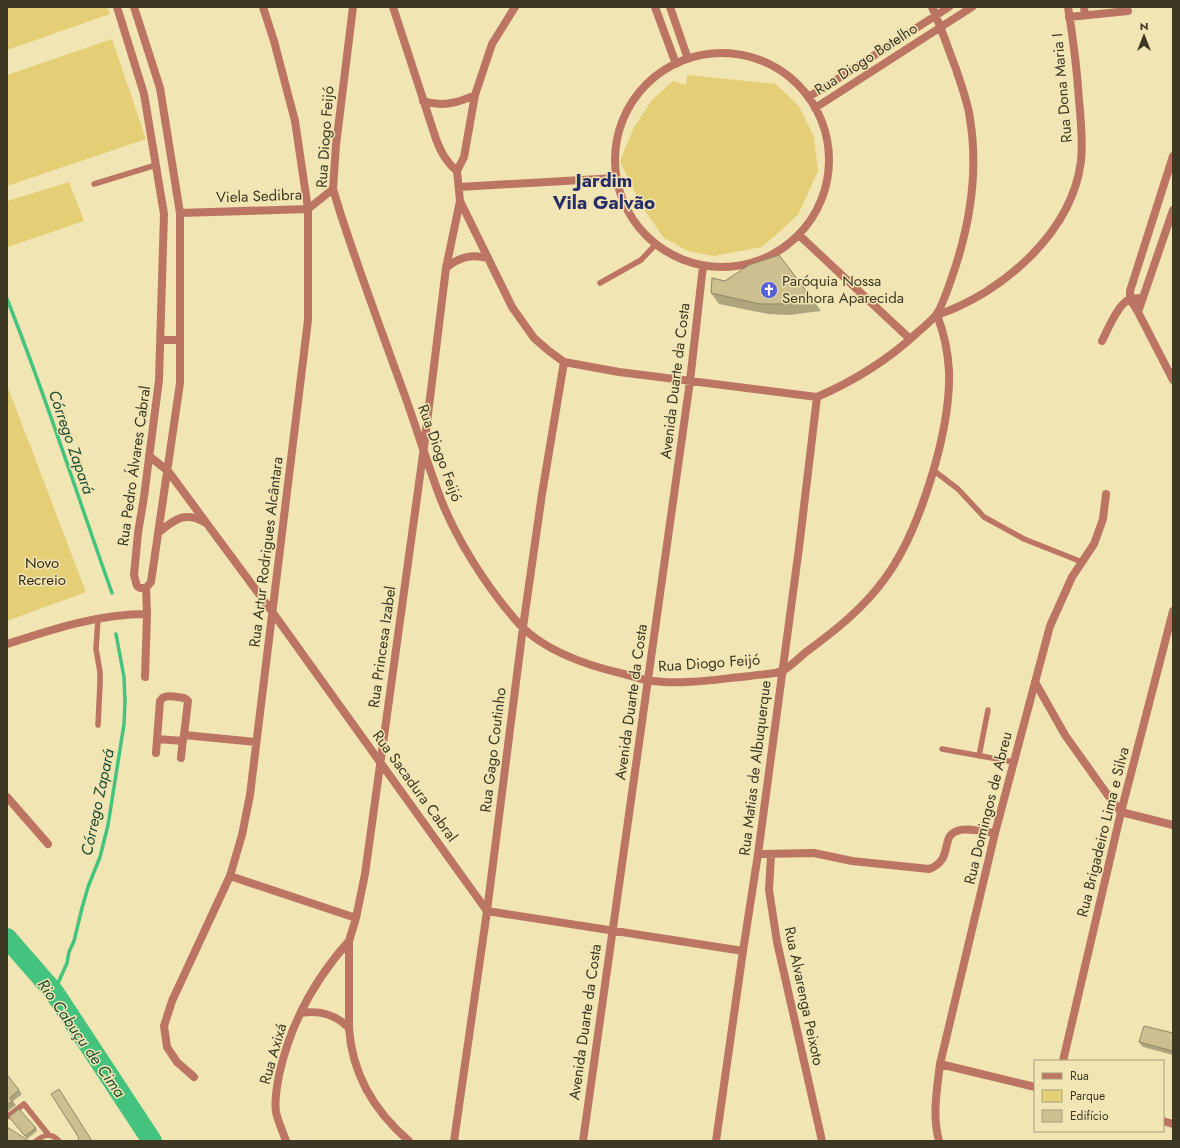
<svg xmlns="http://www.w3.org/2000/svg" width="1180" height="1148" font-family="Jost,sans-serif">
<rect width="100%" height="100%" fill="#f1e5b4"/>
<path fill="#e4cf77" d="M7,7h100l3,7 -103,36z
M112,39l34,100 -139,47v-111z
M687,75l89,9 23,22 15,31 4,34 -20,44 -36,32 -48,9 -26,-5 -24,-13 -17,-24 -15,-27 -12,-26 14,-34 18,-27 21,-19 13,4z
M69,182l15,39 -76,26 -1,-4v-42z
M7,385l79,207 -79,29z"/>
<g fill="none" stroke-linecap="round" stroke-linejoin="round">
<path stroke="#44c37e" stroke-width="3.5" d="M7,299c39,97 70,196 105,294
M54,992l13,-29 2,-11 5,-11 8,-33 6,-21 12,-30 8,-32 16,-101 1,-22 -1,-25 -8,-43"/>
<path stroke="#44c37e" stroke-width="20" d="M7,938l47,54 98,149"/>
<path stroke="#bc7562" stroke-width="5.5" d="M94,184l62,-19
M600,283l41,-23 14,-15
M933,470l25,19 26,28 40,22 58,23
M98,618l-2,31 4,23v11l-2,42
M942,749l72,13
M979,756l9,-46
M7,1117l17,-13 24,30
M36,1141c9,-7 15,-8 23,0"/>
<path stroke="#bc7562" stroke-width="8" d="M117,7l27,87 20,120 -5,166 -15,117 -6,36 -4,42 3,11 3,2h6
M134,7l26,81 20,125v170l-28,192 -1,7 -5,6 1,26 -2,63
M353,7l-17,138 -3,44 7,23c20,62 43,123 65,184 11,31 21,63 32,93 16,46 51,101 84,137 26,26 68,40 103,48 8,2 15,5 23,6 33,6 70,-1 103,-4 10,-2 25,-1 34,-6 8,-5 15,-12 22,-18 30,-22 58,-44 80,-75 34,-47 65,-147 63,-206 -1,-20 -5,-38 -12,-56
M393,7l43,132c5,13 10,23 21,32
M655,7l21,57
M670,7l18,52
M1084,7l1,8
M1069,17l59,-6
M615 160a107 107 0 1 1 214 0a107 107 0 1 1-214 0Z
M808,97l14,-8 127,-82
M423,101c19,6 35,2 52,-6
M815,108l157,-101
M1173,156l-43,135v8l8,13 35,68
M459,187l157,-9
M460,201l52,106 22,31 15,13 15,11 55,10 198,25c37,-16 71,-37 101,-65 6,-5 13,-11 18,-17 7,-9 16,-38 20,-50 15,-47 22,-97 14,-146 -2,-17 -9,-34 -14,-50 -8,-21 -15,-42 -24,-62
M180,213l128,-4 25,-20
M799,235l111,104
M446,268c13,-11 25,-14 42,-10
M1138,312l35,-102
M937,315c65,-22 135,-82 144,-154 2,-20 0,-41 -2,-61 -2,-31 -6,-62 -11,-93
M161,340h19
M1102,341c5,-10 17,-39 28,-42 4,-1 9,-1 13,-1
M149,456l19,15 105,142 214,298 256,40
M159,532c15,-12 25,-21 45,-10
M7,644c46,-15 91,-30 140,-30
M1035,682l30,53 42,59 14,18 52,13
M157,739l26,2
M156,753l4,-52c4,-8 16,-4 24,-3l2,1 2,2 -4,34 72,7
M181,758l2,-20
M7,797l41,47
M758,854l56,-1 38,8 77,8c25,-9 11,-33 28,-38 9,-4 27,1 38,2
M771,855l-2,35 8,52 45,199
M230,876l126,42
M301,1013c19,-3 34,1 48,15
M1063,1061l58,-249 52,-201
M940,1064l95,23
M194,1077l-17,-15 -10,-15 -3,-21 8,-25 58,-125 12,-41 8,-40 58,-475v-111l-13,-88 -21,-80 -11,-34
M1163,1121l10,3
M286,1141c-3,-9 -8,-19 -10,-29 -2,-12 1,-25 3,-37 11,-50 36,-96 70,-134
M409,1141c-35,-30 -57,-67 -60,-113v-87l7,-23 9,-44 59,-427 22,-179 14,-67 -3,-30 7,-14 11,-62 17,-51 23,-37
M454,1141l33,-230 36,-284 19,-133 22,-132
M583,1141l107,-760 13,-115
M716,1141l27,-190 15,-97 41,-306 18,-151
M939,1141c-7,-25 -2,-52 1,-77l55,-231 55,-207 22,-49 22,-33 9,-25 3,-25"/>
</g>
<path fill="#afa57c" d="M711,293l102,7 8,11 -32,4 -21,-1 -49,-10z
M1173,1033v22l-30,-8 -4,-5z
M7,1076l12,14 3,4 -9,7 3,4 -9,7z
M11,1119l25,9 1,3 -10,8z"/>
<path fill="#ccc090" stroke="#8f8665" d="M779,255l34,45 -32,4h-21l-49,-11 1,-15 13,3 24,-16z
M1144,1026l29,7v18l-34,-9z
M7,1076h1l11,14 -9,8 3,3 -6,4z
M59,1089l33,52h-15l2,-3 -28,-44z
M19,1109l17,19 -11,8 -16,-19z
M7,1127l22,14h-22z"/>
<defs>
<symbol id="church-disc" viewBox="-11 -11 22 22"><circle r="9.5" fill="#5860d8" stroke="#f1e5b4"/><path d="M-1.2-6h2.4v3.5h3.3v2.4h-3.3V6h-2.4V-.1h-3.3v-2.4h3.3Z" fill="#fff"/></symbol>
</defs>
<g fill-rule="evenodd">
<use href="#church-disc" x="759" y="280" width="20" height="20"/>
</g>
<g text-anchor="middle" stroke-width="3" stroke-linejoin="round" paint-order="stroke">
<g font-size="15" fill="#3d3824" stroke="#f1e5b4">
<text transform="translate(866 59) rotate(-33)" y="5">Rua Diogo Botelho</text>
<text transform="translate(1062 88) rotate(-95)" y="5">Rua Dona Maria I</text>
<text transform="translate(325 137) rotate(-86)" y="5">Rua Diogo Feijó</text>
<text transform="translate(259 196) rotate(-2)" y="5">Viela Sedibra</text>
<text transform="translate(675 381) rotate(-83)" y="5">Avenida Duarte da Costa</text>
<text transform="translate(440 453) rotate(70)" y="5">Rua Diogo Feijó</text>
<text transform="translate(134 466) rotate(-82)" y="5">Rua Pedro Álvares Cabral</text>
<text transform="translate(266 552) rotate(-83)" y="5">Rua Artur Rodrigues Alcântara</text>
<text transform="translate(382 647) rotate(-82)" y="5">Rua Princesa Izabel</text>
<text transform="translate(709 663) rotate(-4)" y="5">Rua Diogo Feijó</text>
<text transform="translate(631 702) rotate(-82)" y="5">Avenida Duarte da Costa</text>
<text transform="translate(493 750) rotate(-83)" y="5">Rua Gago Coutinho</text>
<text transform="translate(755 768) rotate(-83)" y="5">Rua Matias de Albuquerque</text>
<text transform="translate(415 786) rotate(54)" y="5">Rua Sacadura Cabral</text>
<text transform="translate(988 808) rotate(-76)" y="5">Rua Domingos de Abreu</text>
<text transform="translate(1103 832) rotate(-76)" y="5">Rua Brigadeiro Lima e Silva</text>
<text transform="translate(804 996) rotate(78)" y="5">Rua Alvarenga Peixoto</text>
<text transform="translate(585 1022) rotate(-82)" y="5">Avenida Duarte da Costa</text>
<text transform="translate(273 1054) rotate(-74)" y="5">Rua Axixá</text>
</g>
<g font-size="15" fill="#3d3824" stroke="#f1e5b4" text-anchor="start">
<text x="782" y="286">Paróquia Nossa<tspan x="782" dy="17">Senhora Aparecida</tspan></text>
</g>
<g font-size="15" fill="#312b16" stroke="#f1e5b4">
<text x="42" y="568">Novo<tspan x="42" dy="17">Recreio</tspan></text>
</g>
<g font-size="16" font-style="italic" fill="#1e4f33" stroke="#f1e5b4">
<text transform="translate(72 442) rotate(71)" y="6">Córrego Zapará</text>
<text transform="translate(97 802) rotate(-78)" y="6">Córrego Zapará</text>
<text transform="translate(82 1038) rotate(55)" y="6">Rio Cabuçu de Cima</text>
</g>
<g font-size="19" font-weight="bold" fill="#282d66" stroke="#f1e5b4">
<text x="604" y="187">Jardim<tspan x="604" dy="22">Vila Galvão</tspan></text>
</g>
</g>
<rect width="1180" height="1148" fill="none" stroke="#3d3824" stroke-width="16"/>
<rect x="1034" y="1060" width="130" height="72" fill="#f1e5b4" stroke="#a9a07a"/>
<rect x="1042" y="1073" width="20" height="6" fill="#bc7562" stroke="#a9a07a"/>
<text x="1070" y="1080" font-size="12" fill="#3d3824">Rua</text>
<rect x="1042" y="1090" width="20" height="12" fill="#e4cf77" stroke="#a9a07a"/>
<text x="1070" y="1100" font-size="12" fill="#3d3824">Parque</text>
<rect x="1042" y="1110" width="20" height="12" fill="#ccc090" stroke="#a9a07a"/>
<text x="1070" y="1120" font-size="12" fill="#3d3824">Edifício</text>
<g transform="translate(1144 36)" stroke="#f1e5b4" stroke-width="3" paint-order="stroke">
<path d="M0-3L7 15L0 10L-7 15Z" fill="#3d3824"/>
<text y="-6" font-size="11" font-weight="bold" text-anchor="middle" fill="#3d3824">N</text>
</g>
</svg>
